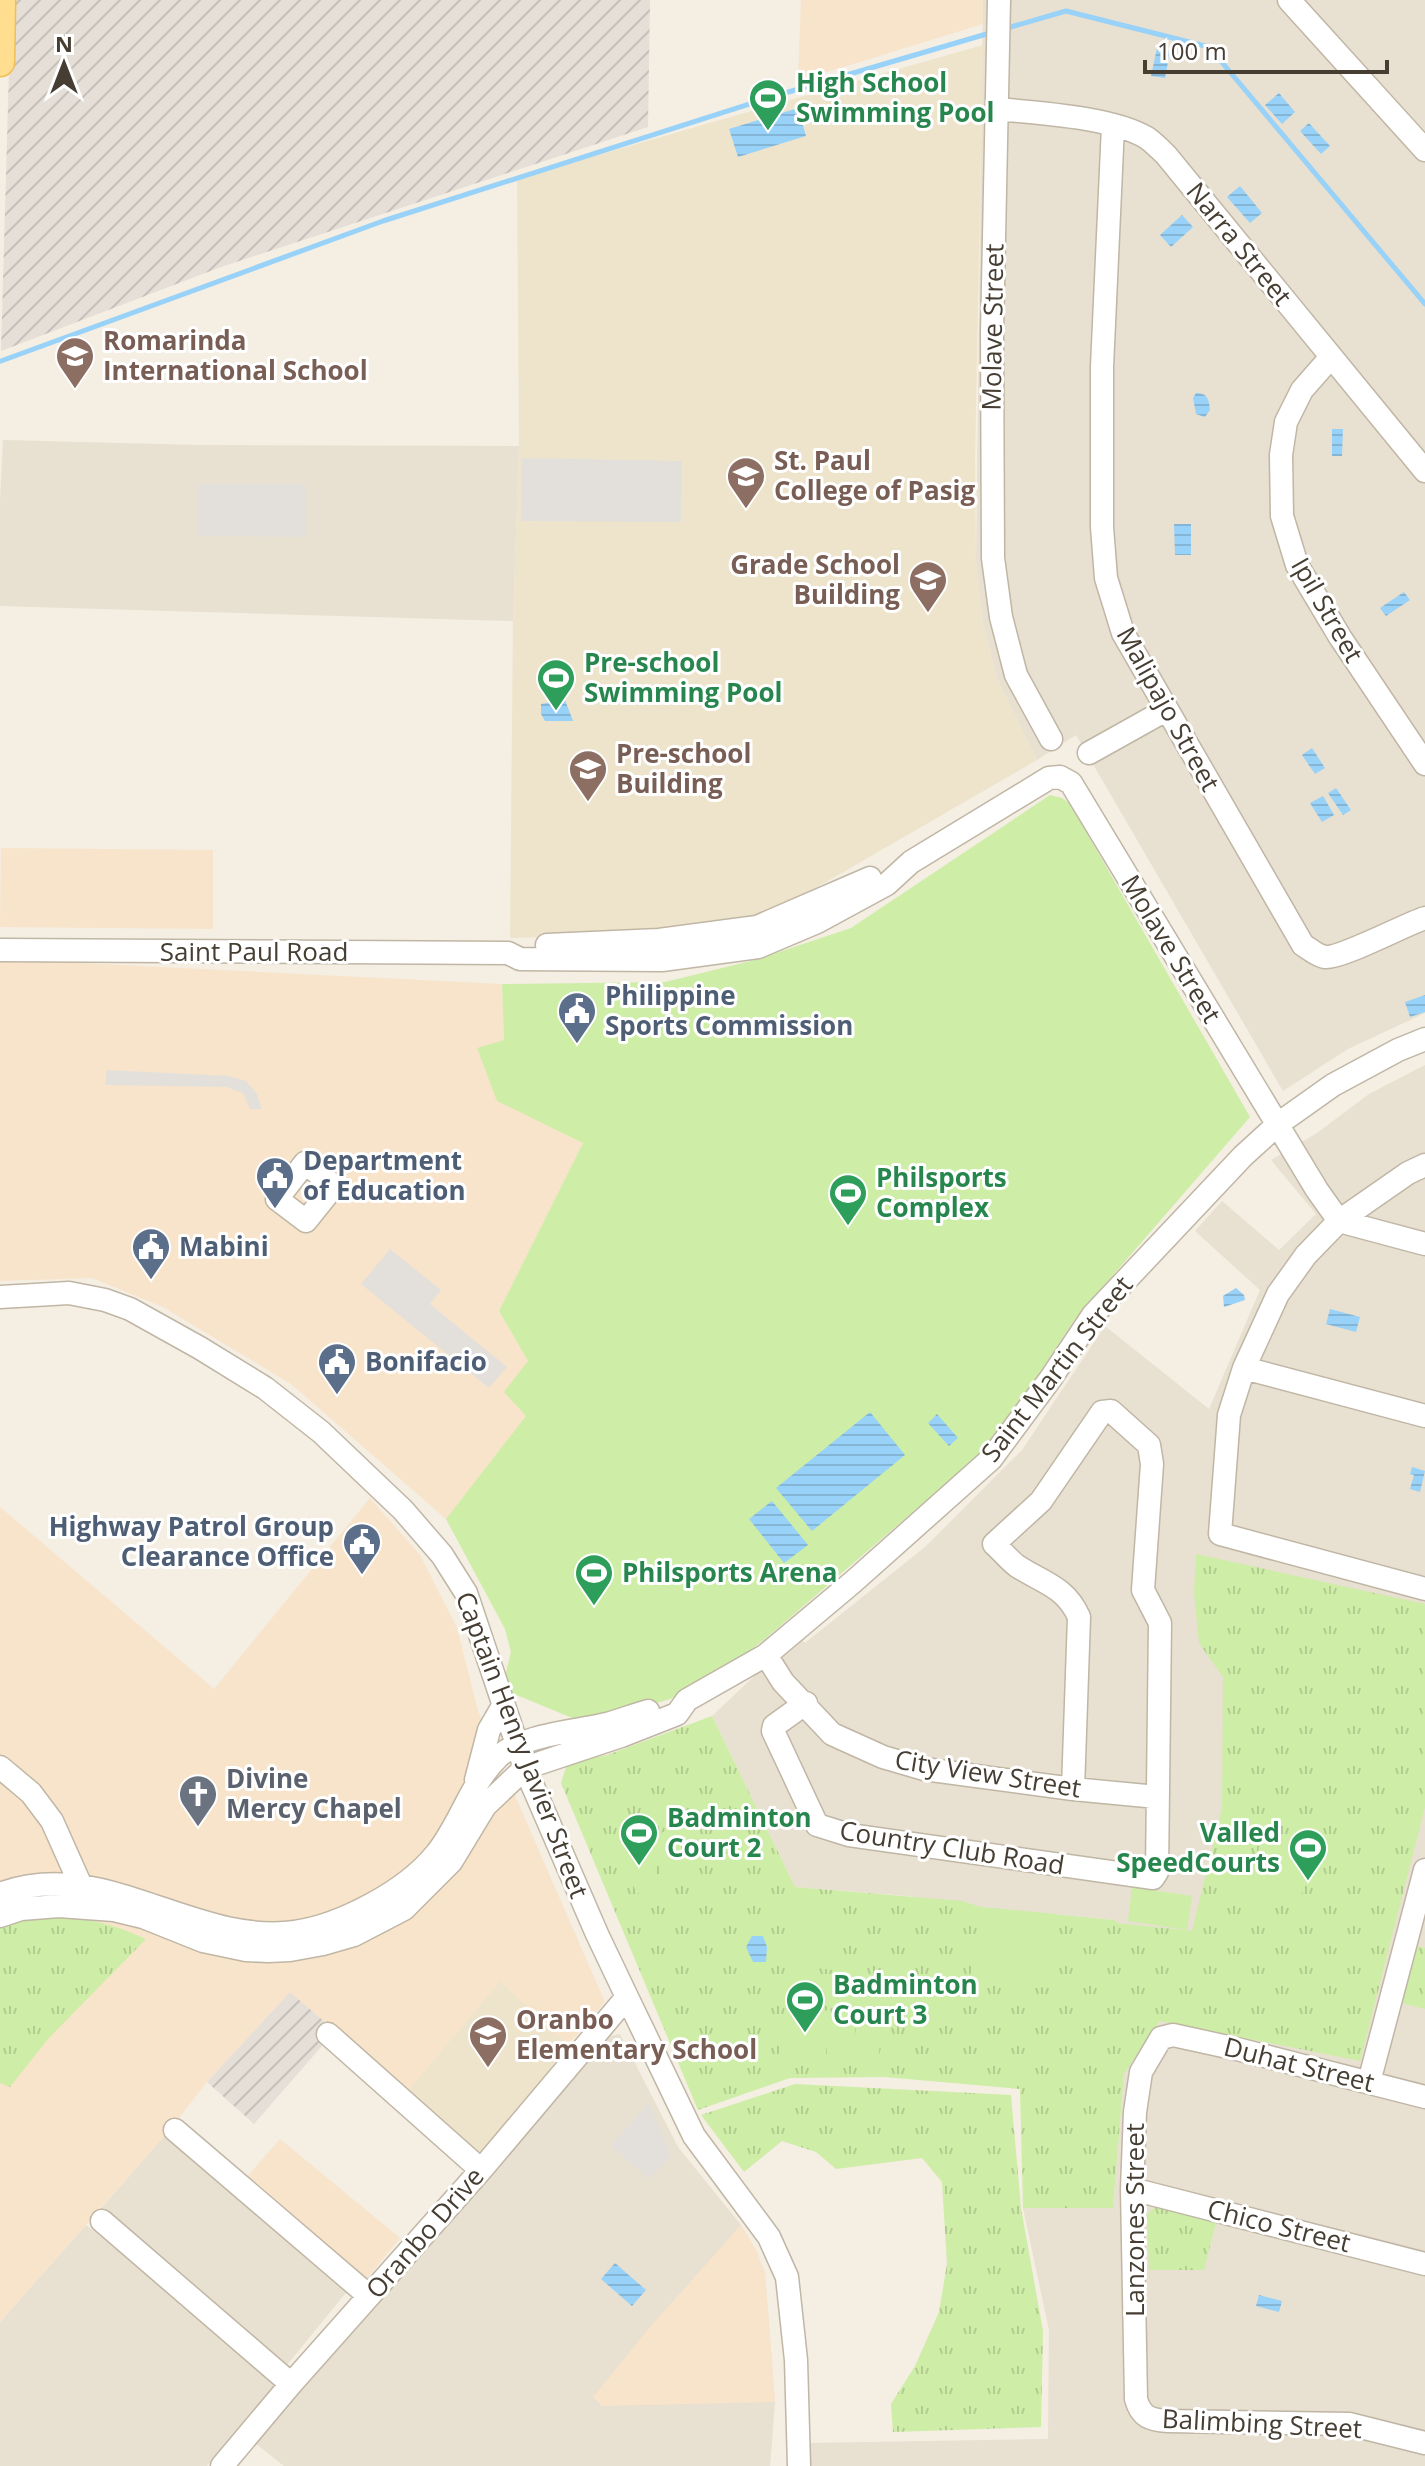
<svg xmlns="http://www.w3.org/2000/svg" width="1425" height="2466" font-family="'Open Sans',sans-serif">
<defs>
<pattern id="industrial-furrows" width="10" height="10" patternUnits="userSpaceOnUse" patternTransform="scale(2)"><rect width="10" height="10" fill="#e5dfd8"/><path d="M-1 1l2-2M0 10L10 0M9 11l2-2" fill="none" stroke="#c6c0ba"/></pattern>
<pattern id="grass-tufts" width="24" height="20" patternUnits="userSpaceOnUse" patternTransform="scale(2)"><rect width="24" height="20" fill="#ceeda7"/><path d="M3 7l-1-3M5 7V3M7 7l1-3M15 17l-1-3M17 17v-4M19 17l1-3" fill="none" stroke="#b2cc90"/></pattern>
<pattern id="water-rules" width="6" height="5" patternUnits="userSpaceOnUse" patternTransform="scale(2)"><rect width="6" height="5" fill="#98d2f8"/><path d="M0 2.5h6" fill="none" stroke="#84b5d5"/></pattern>
</defs>
<rect width="100%" height="100%" fill="#f4eee3"/>
<path fill="#e8e0d0" d="M983,0h442v1013l-77,36 -65,42 -207,-356 -39,25 -40,-81 -14,-55 -7,-63z
M3,440l195,5 321,1 -6,175 -513,-15v-106z
M1425,1065v1401h-616l-1,-23 240,-4 1,-109 -26,-122 90,-1 11,-133 95,-139 -101,-12 -3,-3 -135,-13 -72,-11 -113,-9 -83,-171 86,-81 7,8 120,-96 97,-97 83,-124 104,83 51,-119 -65,-59 27,-30 57,49 37,-36 -45,-54 46,-27 52,-39z
M620,2034l58,113 63,78 15,25 9,23 10,129 -5,64h-486l-29,-23 355,-407z
M167,2133l182,156 -67,82 -186,-157z
M86,2225l192,157 -71,84h-207v-144z"/>
<path fill="#f8e4cb" d="M801,0h182v24l-185,57z
M1,848l212,2v79l-213,-2z
M0,959l502,25 2,56 -26,8 105,95 -84,168 29,50 -1,55 -81,103 -155,-135 -128,-77 -71,-29 -92,3z
M370,1498l50,57 37,73 21,83 127,291 -37,43 -68,-64 -94,112 -116,-101 -83,90 -40,51 -167,189v-815l214,182z
M280,2139l120,99 -36,44 -119,-103z
M741,2225l15,25 9,23 10,129 -173,4 -9,-9 57,-70z"/>
<path fill="url(#industrial-furrows)" d="M11,0h639l-2,127 -427,140 -220,84z
M290,1992l45,39 -81,93 -47,-42z"/>
<path fill="#eee4cb" d="M983,45l-8,414 1,102 7,63 14,55 40,81 -230,133 -62,27 -74,14 -161,4 3,-317 6,-175 -2,-268z
M500,1981l68,64 -87,115 -75,-67z"/>
<path fill="url(#grass-tufts)" d="M1196,1554l229,50v203l-65,254 -200,-40 -36,53 -11,134h-90l-3,-119 -136,-12 -94,1 -92,32 -137,-327 5,-16 13,-7 28,-5 105,-39 83,171 167,14 19,6 134,13 3,3 74,8 30,-123 1,-131 -24,-34 -5,-50z
M61,1916c31,3 57,10 85,23l-98,100 -38,48 -10,-4v-157l21,-7z
M1417,1946l8,2v61l-23,-6z
M795,2084l216,11 10,113 22,123 -2,96 -148,5 -2,-28 24,-38 24,-54 8,-48 -5,-82 -20,-24 -86,11 -20,-17 -34,-11 -38,31 -43,-57z
M1156,2207l60,15 -12,48h-55l-2,-56z"/>
<path fill="#ceeda7" d="M1050,795l12,3 8,6 180,313 -175,202 -82,124 -228,196 -53,40 -42,20 -83,25 -85,-35 9,-37 -6,-23 -59,-110 80,-103 -22,-24 24,-31 -29,-50 84,-168 -86,-42 -20,-53 27,-8 -2,-56 163,-2 90,-22 96,-32z
M670,1829l18,43 -23,10 -18,-43z
M641,1841l19,43 -23,10 -19,-43z
M1259,1847l50,10 -10,50 -50,-9z
M1132,1887l60,9 -5,34 -59,-9z
M795,1903l44,3 -6,64 -44,-5z
M979,1907l77,7 -7,74 -77,-7z
M785,2006l46,5 -6,51 -45,-5z
M832,2011l25,3 -5,46 6,-46 25,3 -6,52 -51,-7z"/>
<path fill="#e3e0dc" d="M522,458l160,3 -1,61 -160,-1z
M198,484h108v53l-108,-1z
M107,1070l122,6 17,5 11,13 5,15h-12l-7,-16 -17,-6 -121,-2z
M390,1249l51,41 -11,14 77,63 -18,21 -128,-104z
M649,2103l22,52 -22,24 -38,-33z"/>
<path fill="url(#water-rules)" d="M1157,48l13,3 -5,27 -14,-2z
M1279,93l16,19 -13,12 -17,-19z
M798,108l8,28 -68,21 -9,-28z
M1309,123l21,23 -9,8 -21,-23z
M1240,186l22,27 -12,10 -23,-26z
M1182,215l11,12 -22,20 -11,-12z
M1196,393c12,0 13,7 14,17l-5,7 -9,-3 -3,-16z
M1332,429h11l-1,27h-10z
M1174,524h17v31h-16z
M1404,592l6,8 -24,16 -6,-8z
M565,700l8,21h-28l-4,-7v-10z
M1312,748l13,20 -10,6 -13,-19z
M1336,788l15,22 -8,5 -15,-22z
M1323,796l11,19 -12,7 -12,-19z
M1425,995v17l-15,5 -5,-15z
M1236,1288l8,7 1,5 -21,7 -1,-11z
M1330,1309l30,8 -4,15 -30,-8z
M870,1412l35,43 -93,76 -36,-43z
M937,1414l21,24 -9,8 -21,-23z
M1412,1467l13,4 -5,21 -10,-3 4,-14 -4,-1z
M772,1501l36,44 -24,18 -35,-44z
M752,1936h11l4,11 -1,15h-13l-7,-15z
M615,2263l31,27 -14,16 -31,-27z
M1259,2295l23,6 -3,11 -23,-6z"/>
<g fill="none" stroke-linecap="round" stroke-linejoin="round">
<path stroke="#98d2f8" stroke-width="5" d="M1004,29l62,-18 143,36 216,257
M1,361l382,-140 385,-123 222,-65"/>
<defs>
<path id="minor" d="M999,0l-7,333 1,225 8,59 15,58 35,64
M1289,0l136,150
M997,109c41,4 115,8 150,29 7,5 13,11 19,17l259,316
M1113,126l-11,241v160l4,51 17,55 180,312c7,4 14,11 22,12 15,2 79,-32 100,-39
M1331,357l-29,33 -16,32 -5,33 1,61 15,49 43,72 85,127
M1089,753l77,-43
M547,945l112,-5 98,-13 113,-49
M0,950l508,3 12,6 142,1 96,-13 59,-25 70,-38 24,-22 138,-84 11,-1 11,6 246,407 22,31 86,23
M305,1163l29,23 -28,35 -29,-22z
M1425,1165l-17,8 -69,48 -33,34 -28,39 -34,74 -15,47 -9,119 205,55
M0,1297l69,-4 36,7 25,9 70,39 65,40 56,44 82,78 39,45 24,38 59,175 72,166 30,63 67,139 75,101 18,40 9,83 3,106
M1244,1368l181,48
M766,1655l17,27 49,52 51,23 41,12 149,20 84,8
M806,1703l-32,23 -1,5 44,94 32,10 304,43 4,-6 3,-249 -17,-33 9,-126 -3,-19 -38,-34 -9,1 -61,89 -47,43c8,7 15,16 23,22 26,17 48,20 62,51l-6,172
M0,1767l31,26 21,28 34,76
M476,1780l13,-50 14,-24
M0,1894c102,-39 193,52 295,38 47,-7 111,-41 141,-78 24,-29 34,-70 62,-97 25,-23 77,-25 109,-33 14,-4 27,-9 41,-13
M0,1916l21,-7 38,-3 55,4 29,7 60,24 43,9 22,1 22,-1 33,-6 31,-9 50,-26 47,-47 34,-56 40,-38 96,-32 56,-22 10,-14 79,-45 87,-73 138,-123 60,-81 42,-63 150,-159 35,-32 55,-39 65,-35 27,-11
M328,2034l153,136
M1369,2082l56,-212
M1425,2097l-188,-48 -64,-14 -12,3 -20,34 -6,40 -3,77 4,210c5,18 14,21 32,22l181,3 76,19
M175,2130l194,166
M1132,2189l293,75
M102,2221l189,163
M222,2466l69,-82 190,-214 146,-173"/>
<path id="major" d="M0,62l1,-62"/>
</defs>
<use href="#minor" stroke="#c0b6a5" stroke-width="25"/>
<use href="#major" stroke="#f0bf54" stroke-width="31"/>
<use href="#minor" stroke="#fff" stroke-width="22"/>
<use href="#major" stroke="#ffde90" stroke-width="28"/>
</g>
<defs>
<symbol id="stadium-pin" viewBox="-11 -11 22 30"><path d="M0 17L-7.5 6A9.5 9.5 0 1 1 7.5 6Z" fill="#2e9e5b" stroke="#fff"/><path d="M0-5a6.5 5 0 1 0 0 10a6.5 5 0 1 0 0-10ZM-3.5-1.8h7v3.6h-7Z" fill="#fff"/></symbol>
<symbol id="school-pin" viewBox="-11 -11 22 30"><path d="M0 17L-7.5 6A9.5 9.5 0 1 1 7.5 6Z" fill="#8d6e63" stroke="#fff"/><path d="M0-5L7-2L0 1L-7-2ZM-4 1L0 2.5L4 1V4Q0 6-4 4Z" fill="#fff"/></symbol>
<symbol id="university-pin" viewBox="-11 -11 22 30"><path d="M0 17L-7.5 6A9.5 9.5 0 1 1 7.5 6Z" fill="#8d6e63" stroke="#fff"/><path d="M0-5L7-2L0 1L-7-2ZM-4 1L0 2.5L4 1V4Q0 6-4 4Z" fill="#fff"/></symbol>
<symbol id="civic-pin" viewBox="-11 -11 22 30"><path d="M0 17L-7.5 6A9.5 9.5 0 1 1 7.5 6Z" fill="#5c6f8a" stroke="#fff"/><path d="M-.6-6.5H3V-4.5H.6V-3L4-1V1h2V6H-6V1h2V-1L-.6-3ZM-1.2 2.5V6h2.4V2.5Z" fill="#fff"/></symbol>
<symbol id="church-pin" viewBox="-11 -11 22 30"><path d="M0 17L-7.5 6A9.5 9.5 0 1 1 7.5 6Z" fill="#6b7280" stroke="#fff"/><path d="M-1.2-6h2.4v3.5h3.3v2.4h-3.3V6h-2.4V-.1h-3.3v-2.4h3.3Z" fill="#fff"/></symbol>
</defs>
<g fill-rule="evenodd">
<use href="#stadium-pin" x="746" y="76" width="44" height="60"/>
<use href="#school-pin" x="53" y="334" width="44" height="60"/>
<use href="#university-pin" x="724" y="454" width="44" height="60"/>
<use href="#school-pin" x="906" y="558" width="44" height="60"/>
<use href="#stadium-pin" x="534" y="656" width="44" height="60"/>
<use href="#school-pin" x="566" y="747" width="44" height="60"/>
<use href="#civic-pin" x="555" y="989" width="44" height="60"/>
<use href="#civic-pin" x="253" y="1154" width="44" height="60"/>
<use href="#stadium-pin" x="826" y="1171" width="44" height="60"/>
<use href="#civic-pin" x="129" y="1225" width="44" height="60"/>
<use href="#civic-pin" x="315" y="1340" width="44" height="60"/>
<use href="#civic-pin" x="340" y="1520" width="44" height="60"/>
<use href="#stadium-pin" x="572" y="1551" width="44" height="60"/>
<use href="#church-pin" x="176" y="1772" width="44" height="60"/>
<use href="#stadium-pin" x="617" y="1811" width="44" height="60"/>
<use href="#stadium-pin" x="1286" y="1826" width="44" height="60"/>
<use href="#stadium-pin" x="783" y="1978" width="44" height="60"/>
<use href="#school-pin" x="466" y="2013" width="44" height="60"/>
</g>
<g text-anchor="middle" stroke-width="6" stroke-linejoin="round" paint-order="stroke">
<g font-size="26" font-weight="bold" fill="#27864d" stroke="#fff" text-anchor="start">
<text x="796" y="92">High School<tspan x="796" dy="30">Swimming Pool</tspan></text>
<text x="584" y="672">Pre-school<tspan x="584" dy="30">Swimming Pool</tspan></text>
<text x="876" y="1187">Philsports<tspan x="876" dy="30">Complex</tspan></text>
<text x="622" y="1582">Philsports Arena</text>
<text x="667" y="1827">Badminton<tspan x="667" dy="30">Court 2</tspan></text>
<text x="1280" y="1842" text-anchor="end">Valled<tspan x="1280" dy="30">SpeedCourts</tspan></text>
<text x="833" y="1994">Badminton<tspan x="833" dy="30">Court 3</tspan></text>
</g>
<g font-size="26" fill="#463e33" stroke="#fff">
<text transform="translate(1239 244) rotate(51)" y="9">Narra Street</text>
<text transform="translate(993 327) rotate(-89)" y="9">Molave Street</text>
<text transform="translate(1327 610) rotate(60)" y="9">Ipil Street</text>
<text transform="translate(1168 709) rotate(61)" y="9">Malipajo Street</text>
<text transform="translate(1171 949) rotate(59)" y="9">Molave Street</text>
<text x="254" y="961">Saint Paul Road</text>
<text transform="translate(1057 1369) rotate(-52)" y="9">Saint Martin Street</text>
<text transform="translate(522 1745) rotate(69)" y="9">Captain Henry Javier Street</text>
<text transform="translate(988 1774) rotate(9)" y="9">City View Street</text>
<text transform="translate(952 1848) rotate(9)" y="9">Country Club Road</text>
<text transform="translate(1299 2065) rotate(14)" y="9">Duhat Street</text>
<text transform="translate(1135 2220) rotate(-90)" y="9">Lanzones Street</text>
<text transform="translate(1279 2226) rotate(14)" y="9">Chico Street</text>
<text transform="translate(425 2233) rotate(-49)" y="9">Oranbo Drive</text>
<text transform="translate(1262 2424) rotate(3)" y="9">Balimbing Street</text>
</g>
<g font-size="26" font-weight="bold" fill="#785e54" stroke="#fff" text-anchor="start">
<text x="103" y="350">Romarinda<tspan x="103" dy="30">International School</tspan></text>
<text x="774" y="470">St. Paul<tspan x="774" dy="30">College of Pasig</tspan></text>
<text x="900" y="574" text-anchor="end">Grade School<tspan x="900" dy="30">Building</tspan></text>
<text x="616" y="763">Pre-school<tspan x="616" dy="30">Building</tspan></text>
<text x="516" y="2029">Oranbo<tspan x="516" dy="30">Elementary School</tspan></text>
</g>
<g font-size="26" font-weight="bold" fill="#4e5e75" stroke="#fff" text-anchor="start">
<text x="605" y="1005">Philippine<tspan x="605" dy="30">Sports Commission</tspan></text>
<text x="303" y="1170">Department<tspan x="303" dy="30">of Education</tspan></text>
<text x="179" y="1256">Mabini</text>
<text x="365" y="1371">Bonifacio</text>
<text x="334" y="1536" text-anchor="end">Highway Patrol Group<tspan x="334" dy="30">Clearance Office</tspan></text>
</g>
<g font-size="26" font-weight="bold" fill="#5b616d" stroke="#fff" text-anchor="start">
<text x="226" y="1788">Divine<tspan x="226" dy="30">Mercy Chapel</tspan></text>
</g>
</g>
<g transform="translate(64 64)" stroke="#ffffff" stroke-width="6" paint-order="stroke">
<path d="M0-6L14 30L0 20L-14 30Z" fill="#463e33"/>
<text y="-12" font-size="22" font-weight="bold" text-anchor="middle" fill="#463e33">N</text>
</g>
<path d="M1145 60v12h242v-12" fill="none" stroke="#463e33" stroke-width="4"/>
<text x="1157" y="60" font-size="24" fill="#463e33" stroke="#ffffff" stroke-width="6" paint-order="stroke">100 m</text>
</svg>
